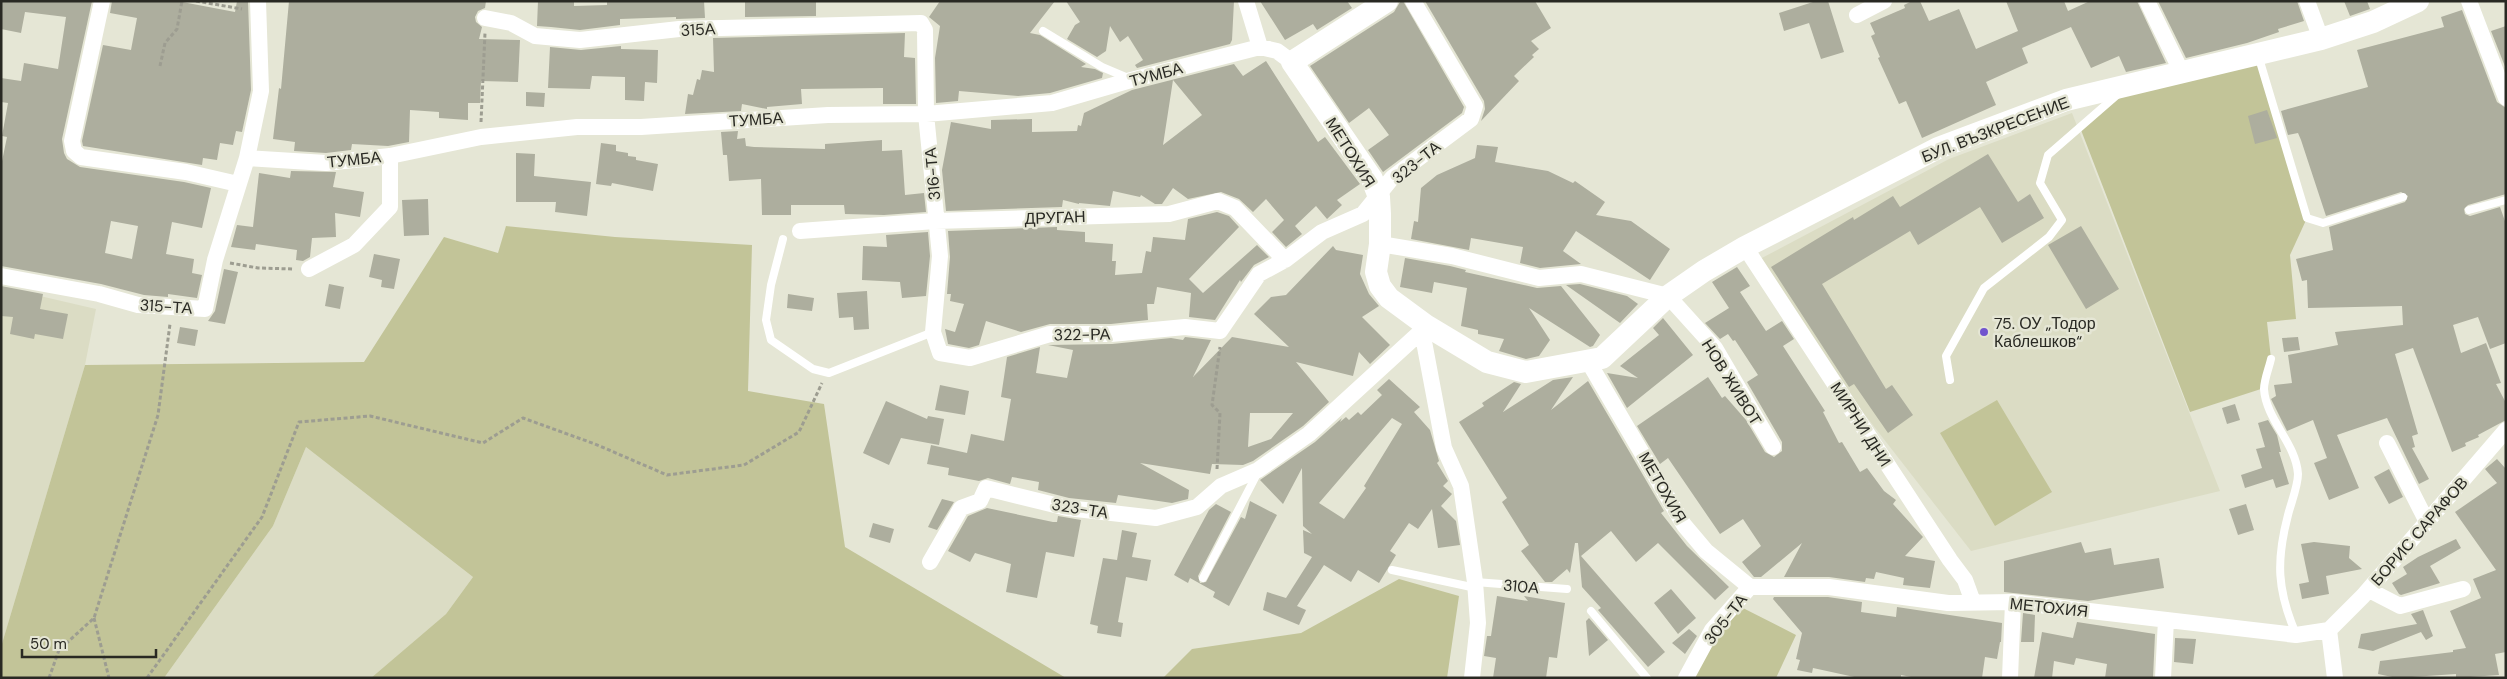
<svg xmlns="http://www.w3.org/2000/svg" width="2507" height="679" font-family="'DM Sans',sans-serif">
<rect width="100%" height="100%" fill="#e5e6d5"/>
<path fill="#dbdcc4" d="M2072,113l148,378 -249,60 -113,-145 -98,-147 189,-100z
M1,287l95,22 -11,56 -84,282z
M306,447l167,130 -27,37 -75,64h-207l109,-152z"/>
<path fill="#c2c498" d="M2258,55l49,163 -17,37 6,64 -29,3 4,37 -7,29 -74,24 -109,-282 47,-45z
M506,226l109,11 137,8 -4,146 76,13 21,143 221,131h-695l75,-64 27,-37 -167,-130 -33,79 -109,152h-163v-31l84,-282 279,-3 80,-125 54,16z
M1997,400l55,92 -57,34 -55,-93z
M1399,579l60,17 -12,82h-284l29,-29 109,-16z
M1735,604l61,31 -20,43h-90z"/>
<path fill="#adae9e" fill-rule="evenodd" d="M1,1h91l-30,138 2,14 3,6 13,8 104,15 27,6 -9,40 -30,-6 -6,32 28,5 -2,14 10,2 -5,23 -29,-4v3l-24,-2 -43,-11 -100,-18v-100l6,-29 -5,-1 6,-33 -7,-1v-24l20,3 3,-18 34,6 8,-52 -41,-5 -4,21 -20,-4zM111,221l27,5 -6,33 -27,-6z
M112,1h65l58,11 2,-11h11l3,89 -9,42 -6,-1 -3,14 -13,-2 -3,17 -14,-2 -1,7 -119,-19 -1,-5 21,-96 28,5 6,-32 -27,-5z
M289,1h197l-1,7 -7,3 -3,6 1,5 6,5 -3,12 41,1 -2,42 -37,-1 -1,22h-12v17l-29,-2v-6l-29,-2 -1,32 -21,4 -36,-2 -1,6 -25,3 -32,-2 1,-9 -22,-3 6,-51 2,1z
M538,1h36v5l33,-1v-4h97l1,17 -29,1v-2l-56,2v6l-40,5 -29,-3 -14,-1z
M745,1h71v15l-71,1z
M940,1h115l-25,32 10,2 46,29 -5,3 14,2 8,4 -1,5 -52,15 -32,3 -59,-5 -1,10 -22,2 -1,-45 5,-32 -11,-9z
M1066,1h168l-2,39 -2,4 -93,24 -2,-3 8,-5 -15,-24 -8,6 -10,-16 -4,25 -9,6 -30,-18 8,-14 5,-3z
M1260,1h87l5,7 -35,22 -4,-6 -28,16z
M1403,1l61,106 -2,6 -79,59 -15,-22 21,-15 -20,-27 -20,15 -39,-57 84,-54 6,-10z
M1425,1h110l16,27 -20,13 8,8 -7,6 2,2 -20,19 5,5 -38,40 4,-12 -1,-8z
M1816,1h12l16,51 -23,7 -12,-36 -25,8 -5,-18z
M1912,1h8l9,20 30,-12 17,40 42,-18 -12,-30h58l4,10 22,-10h47l29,62 -40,9 -7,-16 -28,12 -20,-41 -49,21 6,15 -42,19 10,23 -74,33 -16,-37 -7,3 -21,-46 2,-1 -9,-21 4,-2 -5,-11 35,-15 -1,-3z
M2158,1h139l7,20 -26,8 1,3 -32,11 -61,15z
M2344,1h23l3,8 -20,7z
M2462,10l35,92 9,6v86l-38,11 -4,4 1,5 5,2 30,-9 6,17v119l-16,6 -12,-32 -25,8 8,28 25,-10 15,40 -5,1 10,19v17l-28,15 1,2 -14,6 1,3 -14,6 -39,-104 -18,6 23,80 -6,2 3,11 -3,1 17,31 -10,5 -32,-66 -50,17 22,53 -30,12 -15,-37 13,-5 -14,-38 -26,11 -16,-32 5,-3 -2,-11 18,-2 -4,-28 50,-10 -3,-13 68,-7 -1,-19 -94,2 -1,-28 -5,1 -6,-22 37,-9 -4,-23 76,-25 3,-6 -7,-4 -75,24 -25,-76 -3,-7 -10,2 -7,-24 87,-24 -11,-37 87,-23 -3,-10z
M2506,26v43l-15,-38z
M905,33l-1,24 11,1 1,46h-33v-16l-82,1 1,15 -35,3v2l-25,-5 -1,7 -56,3 3,-20 5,1 4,-16 3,1 2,-10 12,2 -1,-34z
M621,46v3l37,1 -1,33 -12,-1 -1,19 -19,-1v-23l-33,-1 -2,13 -42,-1 2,-41 31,3z
M1266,61l52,81 7,-5 35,47 -23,16 5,5 -15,14 -11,-13 -21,20 7,8 -16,13 -14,-15 12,-12 -18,-21 -13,13 -14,-13 -18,-7 -33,7 -15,-11 -11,16h-7l-14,-9 -1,2 -27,-6 -3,15 -31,-3v1l-16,-4 -1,7 -116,4 -4,-41 9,-48 40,7v-9l41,-1v13l45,-1 1,-6 3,1 3,-13 48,-23 102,-26 9,12zM1173,80l29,35 -39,30z
M526,92l19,1 -1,14 -18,-1z
M2267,110l10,28 -22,6 -7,-28z
M738,131l-1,8 8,-1 1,8 8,1 71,2v-5l57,-4v11l20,-1 3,45 19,-2 2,19 -42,3 -39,-1 -1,-9h-53v10h-29l-1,-36 -32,2 -2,-26h-4l-2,-23z
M601,143l15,2v6l12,2v3l8,1v3l22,4 -5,27 -41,-8 -1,3 -15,-2z
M1477,145l21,2 -3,15 53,9 25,12 2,-2 30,21 -9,13 35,6 39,28 -20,31 -74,-49 -13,20 18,13 -41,4 -20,-5 3,-16 -52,-9 -2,12 -58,-11 3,-18 4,1 3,-34 16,-13 38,-17z
M516,153l19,1 -1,22 57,6 -4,34 -32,-4 1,-10h-40z
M1988,154l30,48 12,-8 14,24 -42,25 -22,-36 -62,38 -8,-14 -88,53 64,105 6,-4 21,30 -25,18 -34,-49 -5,3 -78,-120 82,-50 1,3 39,-24 7,11z
M291,171l45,1 -3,15 31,5 -4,25 -25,-4 1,24 -24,1 -2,19 -7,4 -7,-1 1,-10 -41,-6 -1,6 -24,-3 6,-22 16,2 6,-54 31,5z
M428,199l1,36 -25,1 -2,-36z
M1217,212l12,4 10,11 -50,52 14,14 54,-48 12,12 -15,8 -13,17 -1,-2 -25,40 -26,-3 2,-24 -34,-6 -3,17h-7l1,16 -37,4h-61l-29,8 -35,-11 -7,24 -10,3 -21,-4 -3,-15 10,3 9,-28 -14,-3 1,-7h-4l3,-37 -2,-26 109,-4v3l28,2v10l28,2 -1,17h4l-1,14 27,-2 4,-22 5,1 2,-15 32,3 3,-21z
M2081,226l38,63 -33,20 -38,-64z
M928,232l2,24 -4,40 -24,2 -2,-16 -38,-2 1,-34 24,1 -1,-12z
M1333,246l3,4 27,5 -3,19 9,20 10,12 -17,11 28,28 -20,19 -11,-12 -6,24 -57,-14 33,40 -26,24 -50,35 -10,4 -31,-1 -2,10 -70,-11 49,27 -1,9 -16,4 -54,-8 -2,8 -47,-5 -31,-8 1,-8 -27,-5 -2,7 -22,-6 -9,3 -31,-6 1,-7 -22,-4 4,-19 36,8 4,-19 33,7 7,-42 -10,-2 6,-40 33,-10 -4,26 31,5 6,-28 -25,-5 64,-1 59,-6 12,2 2,-3 26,3 -18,37 39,-40 57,10 -35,-33 17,-17 15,-2zM1250,413h43l-22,26 -23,8z
M374,254l26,5 -6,30 -13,-2 1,-7 -13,-3z
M1405,258l45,8 16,4 -1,2 72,16 24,-2 39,49 -7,11 -3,1 -61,-39 21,32 -11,16 -13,3 -27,-8 5,-12 -26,-5v-4l-17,-4 6,-38 -33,-6 -2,11 -32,-6z
M1737,267l13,19 -10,6 26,39 16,-10 12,18 -11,7 42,65 -2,1 16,31 3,-1 18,30 7,-4 17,23 12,9 -3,4 30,33 -18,19 30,5 -5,27 -27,-3 1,-7 -28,-6 -2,7 -8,-1 -1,4 -36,-5h-45l18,-34 -41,34h-7l-12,-15 19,-16 -18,-27 -23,15 -52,-76 -8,6 -23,-38 71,-49 14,21 3,-2 21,24 19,32 9,5 8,-6v-9l-35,-60 11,-7 -23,-35 -2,1 -5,-7 -8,5 -15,-16 24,-15 -17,-26z
M224,269l14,3 -13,52 -17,-3 7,-10z
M329,284l15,3 -4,22 -15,-3z
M1580,284l47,12 11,8 -18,19 -54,-38z
M1,286l42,8 -3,15 28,5 -5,25 -28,-5 -1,5 -24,-5 3,-17 -12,-1z
M867,291l2,38 -15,1 -1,-13 -14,1 -2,-25z
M788,294l26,4 -2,13 -25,-3z
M1663,318l30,37 -66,53 -20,-35 31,5 -18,-12 39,-31 -6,-7z
M180,327l18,3 -3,16 -18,-3z
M2298,337l2,13 -16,2 -2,-14z
M1573,377l-22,33 37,-29 76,130 -3,2 26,33 42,41 -14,13 -57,-57 -22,19 -25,-31 -30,25 84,96 -17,15 -50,-57 3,-2 -19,-21 -4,-44h-3l-5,30 -3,-4 -15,13h-7l-24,-31 8,-6 -27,-43 5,-4 -48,-76 25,-16 -2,-3 32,-21 7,2 -18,28 50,-32z
M1389,379l31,28 -6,5 16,18 9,31 -2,2 11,18 -5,5 9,8 -11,12 15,15 4,24 -22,3 -6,-39 -14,20 -9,-6 -19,28 6,4 -17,28 -21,-13 -7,12 -27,-17 -27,41 9,4 -7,15 -36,-15 4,-18 19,6 26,-41 -8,-4 -1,-23 9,4 -9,-8 -1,-58 -19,36 -23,-24 55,-38 27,-24 -2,4 6,-5 3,3 9,-8 3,3 21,-20 -5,-5zM1392,418l10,6 -38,62 2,2 -22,31 -25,-16z
M940,385l29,6 -4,24 -30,-5z
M886,401l41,18 1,-3 16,3 -5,26 -38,-7 -12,27 -26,-12z
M2235,404l5,16 -13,4 -5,-16z
M2268,420l9,15 4,17h-2l10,32 -13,4 -3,-9 -28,9 -4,-13 21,-7 -6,-19 9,-2 -7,-24z
M2497,459l9,10v183l-11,2 4,21 -43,3v-4l-59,4 -19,-4 2,-13 73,-9v-2l13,-2 -16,-37 31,-13 -8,-19 23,-9 -41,-58 42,-29 -12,-14z
M2389,469l14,28 -14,7 -15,-27z
M942,499l12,3 -17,28 -9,-3z
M1250,501l27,14 -48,91 -16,-9 2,-5 -25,-14 -2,5 -14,-8 35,-65 7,-6 15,8 -33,64 2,7 6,-1 35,-65 4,2z
M2246,504l8,26 -16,5 -9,-26z
M987,508l66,14h4l1,-6 23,4 -7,37 -28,-5 -9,46 -31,-6 5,-28 -36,-11 -5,9 -22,-11 20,-35z
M873,523l21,6 -4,14 -21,-6z
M1122,530l15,3 -5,24 19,3 -4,21 -21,-4 -8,45 5,1 -2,14 -24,-4 1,-7 -8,-2 13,-66 14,2z
M2456,539l5,9 -31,18 10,17 -39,12 -2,-1 -7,-11 15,-9 -4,-7 15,-10z
M2081,542l4,11 26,-5 3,17 45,-7 5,30 -76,13 -84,-9v-31z
M2314,542l36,4 -1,12 13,11 -36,7 3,18 -27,5 -3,-15 10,-2 -8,-38z
M1671,589l25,29 -18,16 -24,-31z
M1497,596l31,5 -4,-5 41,7 -8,55 -8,-1 -3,21h-53l3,-20 -12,-2 3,-20h4z
M1774,597h54l34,5 -1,10 35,5 1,-10 105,16 -1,19h-1l-3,17 -12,-2 -3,21h-66l-15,-3v3h-42l-46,-10 -1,5 -15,-3 3,-10 -4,-1 6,-26 -29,-34z
M2423,610l10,26 -7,4 -5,-8 -48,19 -15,-3 3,-14 56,-10 -6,-10z
M2023,613l12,2 -1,27h-13z
M1589,618l19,22 -19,16 -3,-35z
M2077,622l78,12 -2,44h-48l2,-14 -31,-6 -2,7 -20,-4 -2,17h-18l8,-46 31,6z
M1689,629l8,7 -12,18 -13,-11z
M2175,638l21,1 -3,25 -19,-2z"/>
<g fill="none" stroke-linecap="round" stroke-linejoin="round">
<path stroke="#9d9d91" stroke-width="3" stroke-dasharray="4 2.5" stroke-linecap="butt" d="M196,1l46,8
M160,66l5,-23 12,-14 5,-28
M481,122l4,-89
M230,263l28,5 36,1
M1217,469l3,-56 -8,-8 8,-58
M94,618l15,60
M49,678l10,-28 35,-32 64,-203 12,-91
M147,678l115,-161 37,-95 71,-6 113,27 40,-25 72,26 72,31 77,-10 55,-33 23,-49"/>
<path stroke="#fff" stroke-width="8" d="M1043,31l59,36 26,11
M2258,55l49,163 16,5 80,-26
M2469,210l37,-10
M783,239l-12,46 -5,35 5,20 42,29 16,4 104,-41
M2271,359c-2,9 -7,21 -7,30 2,31 32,54 34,85 0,12 -7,29 -10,41 -12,46 -11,75 8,119
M1950,380l-4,-24 38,-68 65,-51 13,-17 -22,-37 8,-28 69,-60
M1392,570l84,18
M1203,578l55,-106
M1475,582l92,7
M1591,611l56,67"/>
<path stroke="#fff" stroke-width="16" d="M102,1l-30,140 2,10 7,6 105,15 52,12
M1246,1l14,46 17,4 15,11
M2147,1l35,72
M2307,1l14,38
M2469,1l37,97
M1857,15l27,-14
M485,18l26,5 24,13 45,4 99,-11 242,-6 4,7 1,84 14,142 -7,76 7,21 30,5 80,-24h61l74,-7 35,4 39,-57 26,-14 37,-28 41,-18 29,-36 79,-59 4,-13 -62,-105
M247,158l79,5 64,-7 91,-19 96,-10h64l187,-12 98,-1 126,-11 79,-23 129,-33
M800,231l135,-10 234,-7 49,-13 17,7 50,52
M1380,244l72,12 87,22 42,-4 87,22 47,52 58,99
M1745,247l205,313 15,20 8,22
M309,269l45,-24 36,-38v-51
M1,276l98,18 39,11 67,4 10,-49 32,-102 14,-67 -3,-90
M1422,331l22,117 17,38 14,96 3,41 -6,55
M1588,361l96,164 22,26 44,36h79l119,16 65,-1 283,33 33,-5
M2387,443l40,79
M930,562l31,-54 19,-7 6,-13 81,20 89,10 41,-11 24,-21 37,-16 51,-36 118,-108
M2369,590l31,16 63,-17
M2329,630l34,-34 143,-166
M2329,630l6,48
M1686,678l26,-48 38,-43
M2010,678l3,-76
M2163,678l3,-58"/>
<path stroke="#fff" stroke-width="22" d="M1387,1l-95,61 80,117 7,18 1,17v30l-4,28 4,14 9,12 38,28 60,36 39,10 76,-14 66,-62 36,-25 41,-24 193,-99 128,-48 255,-61 52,-17 45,-21"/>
</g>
<circle fill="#7154ce" stroke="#e5e6d5" stroke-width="2" cx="1984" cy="332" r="5"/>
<g text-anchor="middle" stroke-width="5" stroke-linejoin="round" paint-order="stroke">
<g font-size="16" fill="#292923" stroke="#e5e6d5">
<text transform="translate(698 29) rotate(-3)" y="6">315А</text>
<text transform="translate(1156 74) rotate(-15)" y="6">ТУМБА</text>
<text transform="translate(756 119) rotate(-4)" y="6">ТУМБА</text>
<text transform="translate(1995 129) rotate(-21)" y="6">БУЛ. ВЪЗКРЕСЕНИЕ</text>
<text transform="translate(1351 152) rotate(58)" y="6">МЕТОХИЯ</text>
<text transform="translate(354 159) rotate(-6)" y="6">ТУМБА</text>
<text transform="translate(1416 162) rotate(-39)" y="6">323-ТА</text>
<text transform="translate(932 174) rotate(-95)" y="6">316-ТА</text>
<text transform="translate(1055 217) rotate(-2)" y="6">ДРУГАН</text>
<text transform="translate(166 306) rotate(4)" y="6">315-ТА</text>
<text transform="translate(1082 334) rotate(-1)" y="6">322-РА</text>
<text transform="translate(1732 382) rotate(58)" y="6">НОВ ЖИВОТ</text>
<text transform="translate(1861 424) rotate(57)" y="6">МИРНИ ДНИ</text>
<text transform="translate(1663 487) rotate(60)" y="6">МЕТОХИЯ</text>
<text transform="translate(1080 508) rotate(9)" y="6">323-ТА</text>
<text transform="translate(2419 531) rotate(-49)" y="6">БОРИС САРАФОВ</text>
<text transform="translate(1521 586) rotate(5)" y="6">310А</text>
<text transform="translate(2049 607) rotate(6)" y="6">МЕТОХИЯ</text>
<text transform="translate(1725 619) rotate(-52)" y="6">305-ТА</text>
</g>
<g font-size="16" fill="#292923" stroke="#e5e6d5" text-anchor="start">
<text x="1994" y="329">75. ОУ „Тодор<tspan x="1994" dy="18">Каблешков“</tspan></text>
</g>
</g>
<rect width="2507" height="679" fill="none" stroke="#292923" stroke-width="5"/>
<path d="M22 649v8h134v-8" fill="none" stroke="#292923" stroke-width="2.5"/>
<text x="30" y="649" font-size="15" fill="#292923" stroke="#e5e6d5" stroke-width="4" paint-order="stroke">50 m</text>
</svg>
